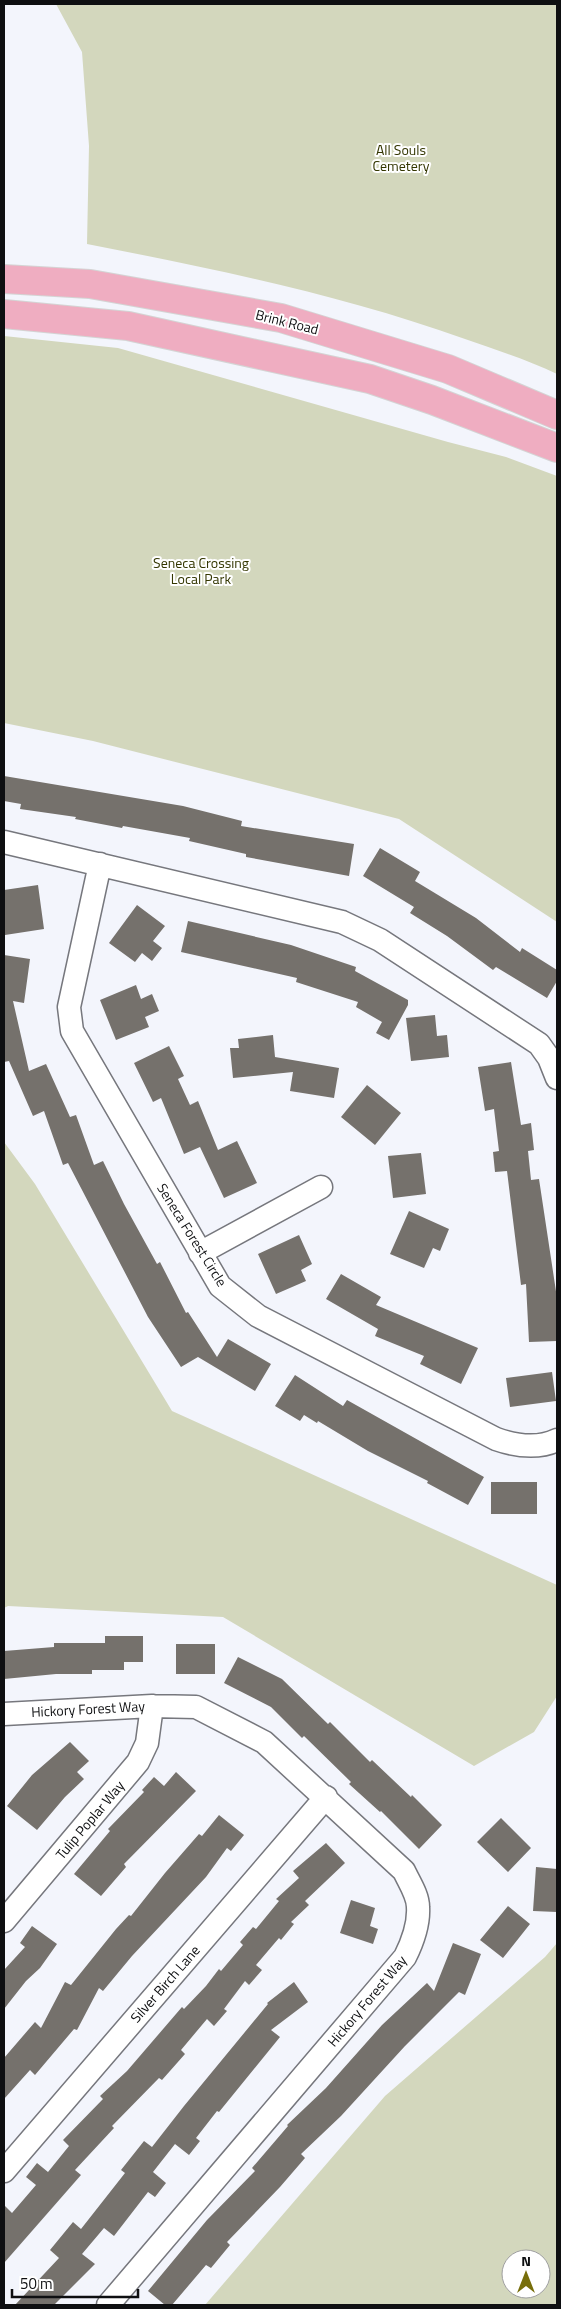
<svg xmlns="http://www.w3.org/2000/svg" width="561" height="2309" font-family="'Titillium Web',sans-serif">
<rect width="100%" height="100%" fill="#f3f5fc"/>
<path fill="#d3d7bd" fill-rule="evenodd" d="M56,4h501v370c-29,-14 -61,-24 -92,-35 -123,-44 -250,-70 -378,-95l2,-98 -7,-94z
M4,336l114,12 330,94 58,15 51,19v446l-158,-103 -306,-78 -89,-18z
M4,1142l31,42 137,227 385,174v111l-23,36 -60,34 -251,-149 -215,-11 -4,2z
M557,1943v362h-352l180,-209 160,-139zM511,2259h30v30h-30z"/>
<path fill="#75716c" d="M4,776l179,30 59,15 -1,5 113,18 -5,32 -103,-19v-3l-57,-13 1,-3 -67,-12 -1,2 -47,-9 1,-2 -56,-8 1,-5 -17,-3z
M380,848l40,24 -5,9 61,37 44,34 2,-4 35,22v11l-10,17 -51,-31 -3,3 -46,-34 -37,-23 4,-6 -51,-31z
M38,885l6,44 -39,6 -1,-45z
M137,905l28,21 -12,15 9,7 -10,13 -10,-8 -7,9 -26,-19z
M188,921l103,24 65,22 -1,4 53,29v5l-19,35 -13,-7 6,-11 -26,-15 2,-5 -62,-20 1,-4 -116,-26z
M4,955l26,4 -6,44 -11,-2 16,70 17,-7 24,53 6,-2 18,50 9,-4 21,43 33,60 3,-2 26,51 2,-1 29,45 11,-18 43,25 -16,27 -57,-34 -17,10 -33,-50 -80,-154 -5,2 -19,-54 -11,5 -24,-55 -5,1z
M136,985l5,14 11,-5 7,17 -14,6 4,10 -33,13 -16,-40z
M435,1015l2,21 10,-1 2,22 -38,4 -5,-43z
M273,1035l2,22 64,11 -5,30 -44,-7 3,-19 -60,6 -3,-30h9l-1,-9z
M169,1046l15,30 -6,3 12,26 8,-4 20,49 19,-9 20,42 -33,15 -24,-51 -16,7 -23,-56 -8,4 -19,-39z
M511,1062l10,63 10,-2 3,27 -6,1 3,29 8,-1 18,119v43l-28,1 -3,-58 -5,1 -14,-114 -12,1 -2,-20 6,-1 -5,-42 -9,2 -7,-44z
M367,1085l34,28 -26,32 -34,-28z
M421,1153l5,41 -33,4 -5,-42z
M409,1211l40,18 -9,22 -7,-3 -9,20 -34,-14z
M299,1235l13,29 -11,6 5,11 -30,13 -18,-40z
M341,1274l40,23 -5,8 102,43 -17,36 -41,-20 4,-8 -49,-20 3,-7 -52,-30z
M552,1372l4,29 -46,6 -4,-29z
M295,1375l48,31 4,-6 137,77 -16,28 -41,-22 1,-2 -60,-30 -50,-30 -1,2 -13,-8 -4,6 -25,-15z
M491,1482h46v32h-46z
M105,1636h38v26h-19v8h-32v4h-36l-52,5v-28l50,-4v-4h51z
M176,1644h39v30h-39z
M238,1657l44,22 46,45 2,-2 40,40 2,-2 39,37 1,-2 30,30 -23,24 -38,-38 -1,1 -31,-28 2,-2 -47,-46 -2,2 -31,-31 -47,-24z
M70,1742l19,19 -12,11 7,7 -19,18 -28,33 -30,-24 25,-31z
M176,1772l20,19 -72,73 2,3 -25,29 -27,-22 36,-43 -2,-2 36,-37 -2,-2 12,-13 10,9z
M219,1815l25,20 -13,16 -4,-3 -21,29 -74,79 -29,35 -4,-3 -22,42 -3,-1 -39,46 -5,-5 -26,29v-41l31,-36 6,6 24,-46 6,3 45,-56 13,-14 2,1 34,-43 34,-39 3,2z
M501,1818l30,30 -23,24 -31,-30z
M326,1843l19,20 -40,38 4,4 -18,17 3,2 -13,16 -2,-2 -23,27 6,5 -13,15 -4,-4 -21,28 3,2 -13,15 -7,-7 -26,31 4,4 -23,26 -3,-2 -47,48 2,2 -39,42 6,5 -77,88v-58l8,8 24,-28 -10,-8 11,-14 11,9 21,-26 -6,-6 40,-41 -3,-3 27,-25 55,-64 2,2 22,-23 13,-17 2,2 22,-26 -3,-3 13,-15 3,2 23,-28 -3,-2 23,-21 -6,-7z
M536,1867l21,2v43l-24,-1z
M351,1900l24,8 -5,18 8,3 -5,15 -33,-11z
M508,1906l22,18 -27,34 -23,-18z
M32,1926l25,18 -17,24 -14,13 -22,28v-39l21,-23 -5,-4z
M453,1943l28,11 -16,41 -6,-3 -54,54 -64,70 -40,38 4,4 -25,29 -53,55 3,3 -19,23 -5,-3 -34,40h-7l-17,-14 59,-71 48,-49 -3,-3 36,-42 -1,-1 39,-37 56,-63 45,-42 7,8z
M294,1982l14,20 -37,28 9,7 -61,75 -2,-1 -21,27 4,3 -11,14 -14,-11 -22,28 13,11 -11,14 -7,-5 -34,44 -10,-8 -22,26 13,10 -41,41h-39l44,-47 -9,-8 23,-28 8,7 44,-56 -4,-3 23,-29 8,6 32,-41 84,-102 -1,-1z"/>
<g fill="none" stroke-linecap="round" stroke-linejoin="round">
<defs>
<path id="minor" d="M4,842l338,80 38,18 159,104 10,14 8,20
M100,864l-31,143 3,24 148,255 38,30 238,123c20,7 42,10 61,1
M200,1253l121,-66
M4,1714l148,-8 44,1 68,35 140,129c5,11 14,24 14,36 1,16 -6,36 -13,50l-297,348
M4,1921l134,-159 9,-19 5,-37
M4,2171l322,-374"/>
<path id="major" d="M4,279l86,5 191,34 167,51 109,46
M4,314l124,12 242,53 62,21 125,48"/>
</defs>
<use href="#minor" stroke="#76777d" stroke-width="25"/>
<use href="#major" stroke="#d4d4d4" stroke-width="30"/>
<use href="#minor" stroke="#fff" stroke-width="22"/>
<use href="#major" stroke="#efadc1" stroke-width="28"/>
</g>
<g text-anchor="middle" stroke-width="4" stroke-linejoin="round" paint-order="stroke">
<g font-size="14" fill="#333600" stroke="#fff">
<text x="401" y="155">All Souls<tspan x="401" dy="16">Cemetery</tspan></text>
<text x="201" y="568">Seneca Crossing<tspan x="201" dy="16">Local Park</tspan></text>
</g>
<g font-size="14" fill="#0e0f11" stroke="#fff">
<text transform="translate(287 322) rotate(14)" y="5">Brink Road</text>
<text transform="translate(192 1235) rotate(58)" y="5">Seneca Forest Circle</text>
<text transform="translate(88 1709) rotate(-3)" y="5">Hickory Forest Way</text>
<text transform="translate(90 1820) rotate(-50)" y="5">Tulip Poplar Way</text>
<text transform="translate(165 1984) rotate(-49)" y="5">Silver Birch Lane</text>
<text transform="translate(367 2001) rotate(-50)" y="5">Hickory Forest Way</text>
</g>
</g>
<rect width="561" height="2309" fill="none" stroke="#0e0f11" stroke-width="10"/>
<g transform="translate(526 2274)"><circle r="24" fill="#ffffff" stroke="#9f9fa0"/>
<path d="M0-4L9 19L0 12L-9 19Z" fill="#776e0b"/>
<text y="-8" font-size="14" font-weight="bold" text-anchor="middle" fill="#0e0f11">N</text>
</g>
<path d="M12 2289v8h126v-8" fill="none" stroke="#0e0f11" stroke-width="2.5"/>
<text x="20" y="2289" font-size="15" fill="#0e0f11" stroke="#ffffff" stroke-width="4" paint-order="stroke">50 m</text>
</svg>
